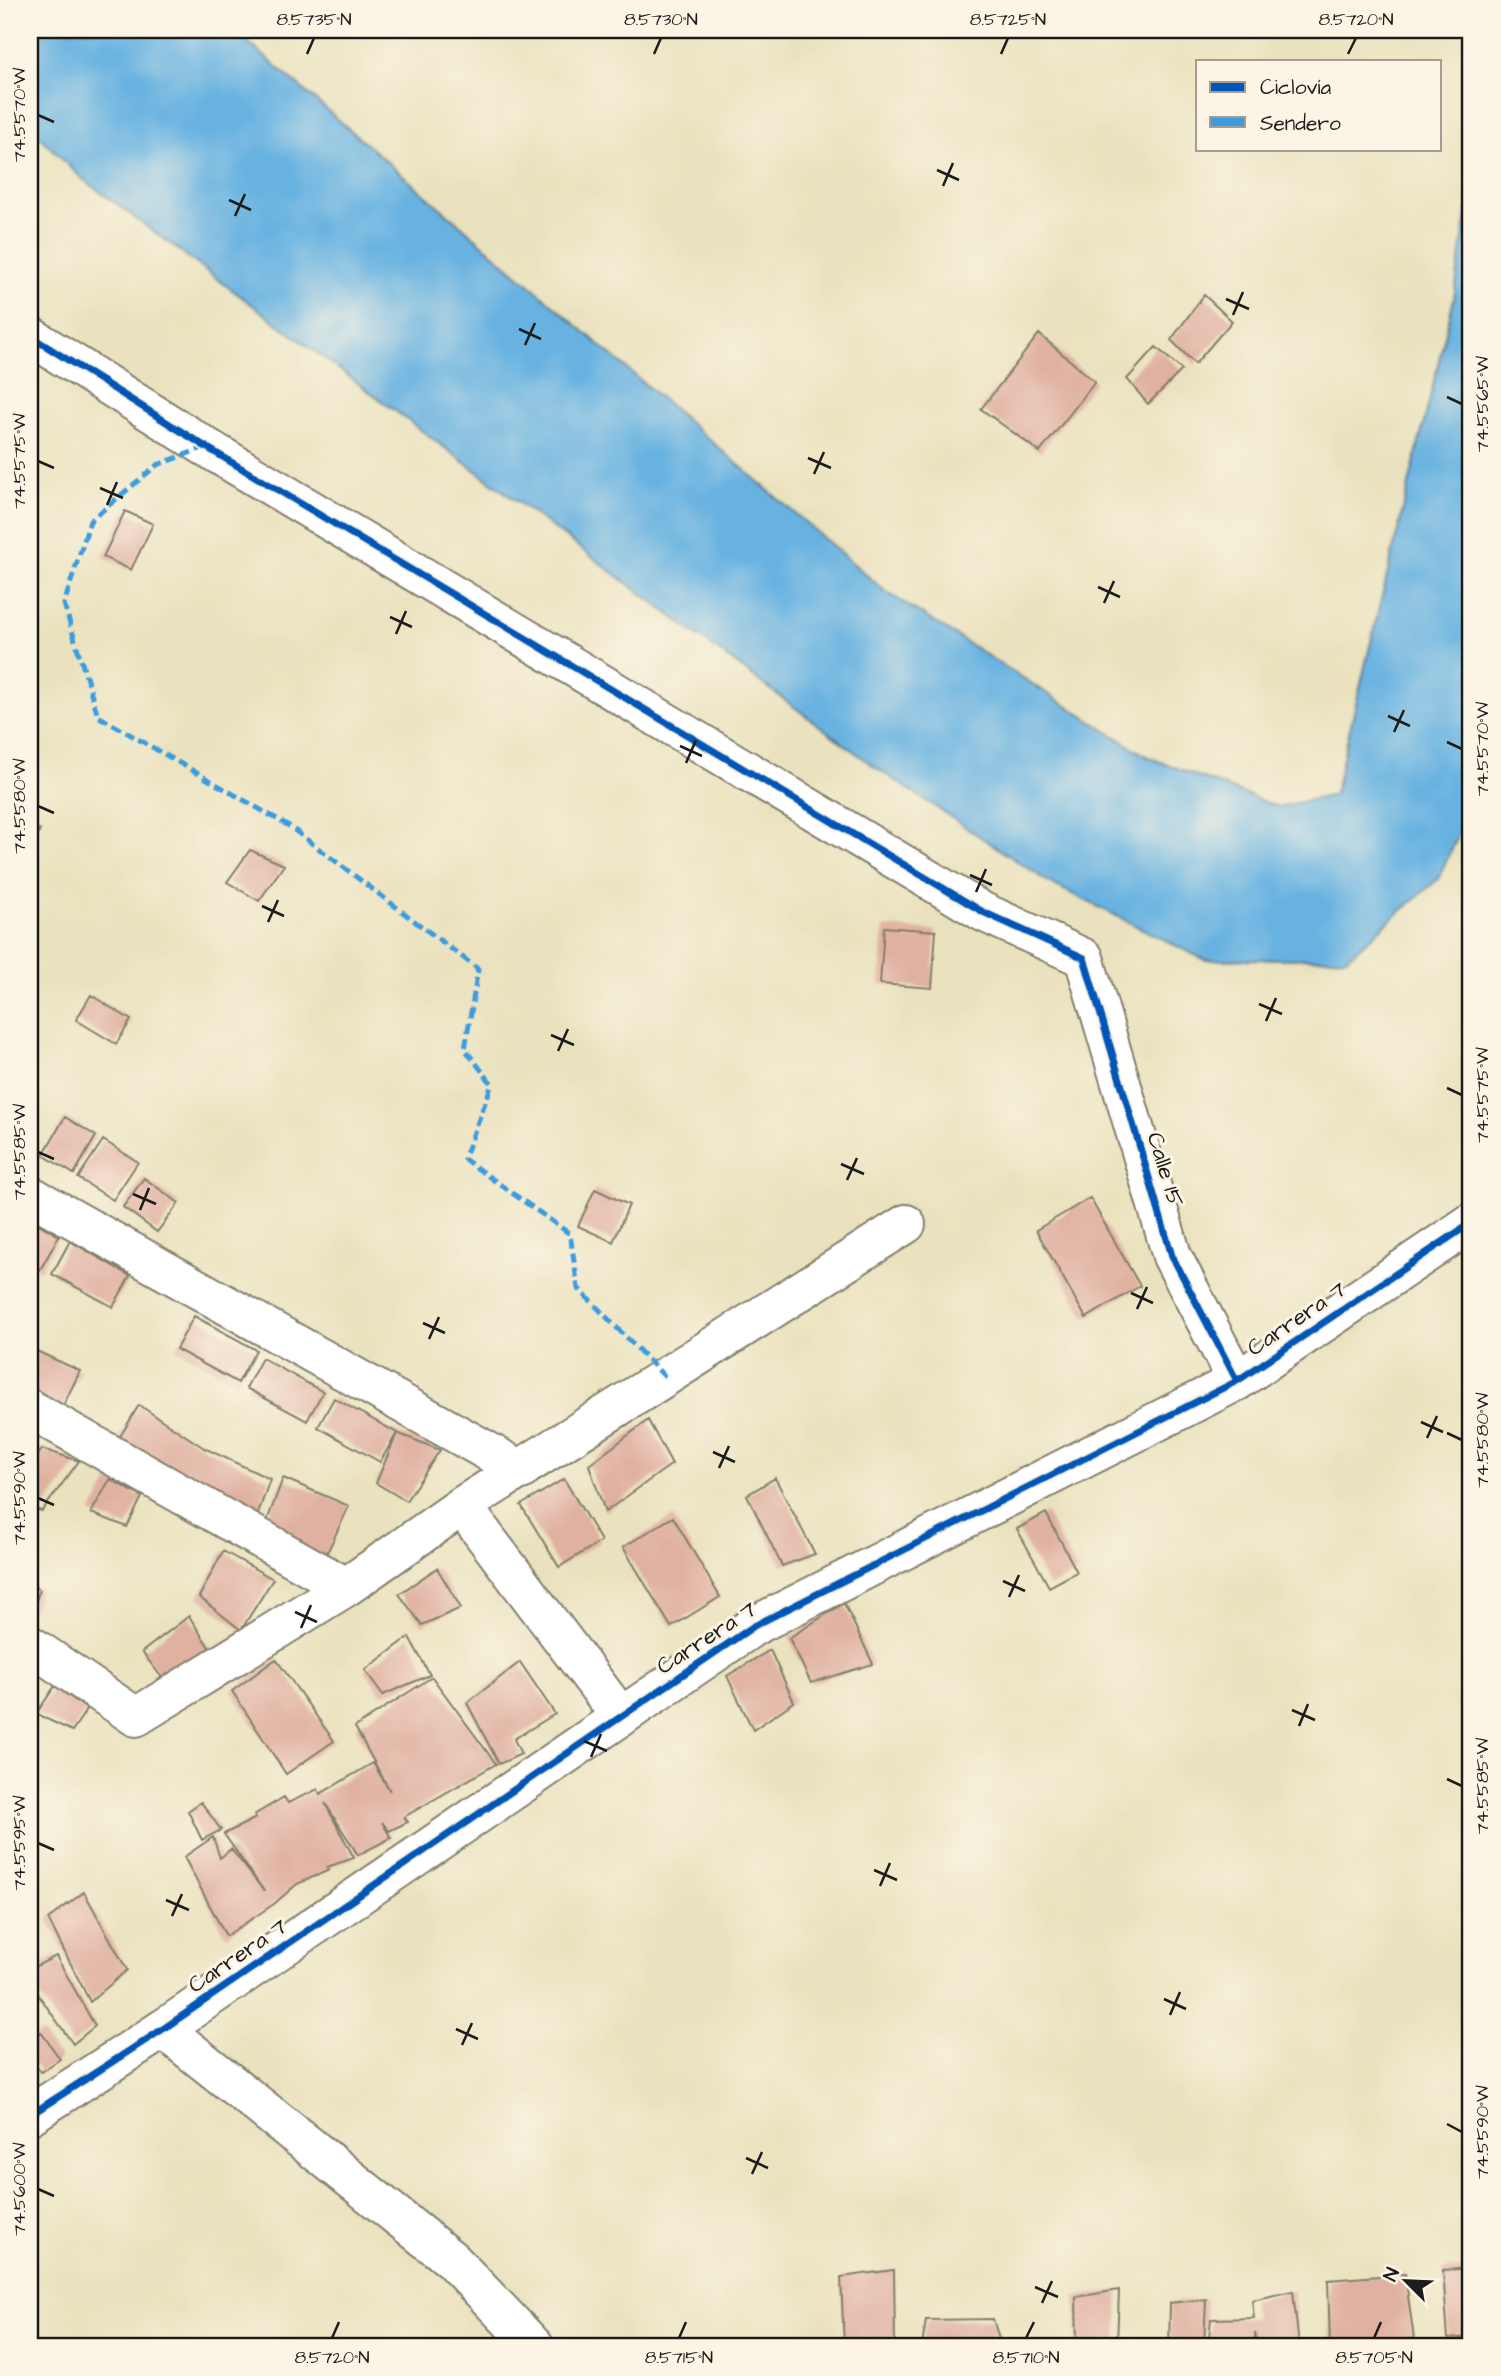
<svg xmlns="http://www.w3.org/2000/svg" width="1501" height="2376" font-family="'Architects Daughter',sans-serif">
<rect width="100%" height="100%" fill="#fcf5e5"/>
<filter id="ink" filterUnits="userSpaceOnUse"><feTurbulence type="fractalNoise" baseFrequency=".0143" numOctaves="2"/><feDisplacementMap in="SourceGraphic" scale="14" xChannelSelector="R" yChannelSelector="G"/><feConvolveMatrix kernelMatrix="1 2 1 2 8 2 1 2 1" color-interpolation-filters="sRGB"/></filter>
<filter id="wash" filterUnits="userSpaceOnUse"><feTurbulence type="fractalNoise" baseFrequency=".00686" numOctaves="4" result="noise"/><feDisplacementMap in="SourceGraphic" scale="28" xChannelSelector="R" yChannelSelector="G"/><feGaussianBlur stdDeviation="1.57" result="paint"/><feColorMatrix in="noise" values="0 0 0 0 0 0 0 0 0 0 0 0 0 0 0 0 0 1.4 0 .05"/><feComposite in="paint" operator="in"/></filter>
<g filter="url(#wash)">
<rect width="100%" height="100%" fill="#eae2be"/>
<path fill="#68b2e1" stroke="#42677e" stroke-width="2" d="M30,30h204l651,561 263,166 130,50 56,-12 120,-497 17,-111v621l-33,71 -91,79 -142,2 -155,-77 -175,-116 -795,-590 -50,-50z"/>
<g id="blocks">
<path fill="#e0b0a0" d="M1204,295l28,26 -37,43 -24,-24z
M1039,334l56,48 -55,70 -59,-43z
M1156,347l26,23 -34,34 -21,-25z
M125,511l28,13 -22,46 -28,-13z
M30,825l10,5 -10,23z
M250,850l34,15 -25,36 -32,-19z
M884,927l52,4 -4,57 -52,-4z
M91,995l40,25 -15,24 -40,-24z
M65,1117l31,19 -22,38 -31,-19z
M103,1140l35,22 -25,38 -35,-22z
M144,1178l35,25 -22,29 -34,-25z
M595,1189l34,16 -16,37 -35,-16z
M1090,1198l50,88 -54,32 -50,-88z
M30,1219l29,17 -19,34 -10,-7z
M70,1241l60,35 -17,31 -61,-33z
M194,1316l62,34 -18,33 -62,-34z
M30,1348l50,23 -20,41 -30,-19z
M262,1358l61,34 -16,29 -61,-33z
M334,1398l63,35 -17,29 -62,-35z
M139,1405l65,43 66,31 -19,55 -133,-94z
M648,1420l24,44 -67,48 -16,-47z
M397,1433l43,17 -34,51 -30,-18z
M42,1449l37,12 -37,50 -12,-3v-40z
M283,1478l66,28 -31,66 -52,-48z
M775,1478l40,76 -33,12 -35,-71z
M110,1479l32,18 -15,30 -36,-14z
M564,1479l37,62 -42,26 -38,-62z
M1046,1513l31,59 -28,15 -32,-58z
M673,1517l47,80 -49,30 -48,-80z
M223,1551l50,28 -32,51 -42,-33z
M437,1568l24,40 -39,17 -23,-31z
M30,1583l10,7 -10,26z
M844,1603l29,61 -62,19 -22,-45z
M189,1616l21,33 -47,30 -21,-27z
M409,1637l21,38 -47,20 -18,-25z
M770,1650l24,52 -41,28 -26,-54z
M276,1659l58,82 -48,33 -54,-83z
M520,1662l35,52 -41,25 7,15 -22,10 -32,-61z
M432,1677l64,87 -92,53 4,5 -19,9 -7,-9 9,16 -33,17 -33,-52 29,55 -27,9 2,3 -32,14 -23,20 -48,32 -42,-79 29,-20 7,21 11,-9 33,42 -40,-57 32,-16 -2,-3 30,-18 4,6 30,-14 2,5 53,-31 17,28 -35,-64z
M55,1686l32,23 -15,22 -36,-17z
M201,1802l20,28 -19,10 -14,-29z
M84,1892l43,78 -37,32 -42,-83z
M56,1956l39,70 -22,18 -43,-61v-14z
M41,2032l19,27 -19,13 -11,-12v-19z
M1471,2268v69l-23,2 -5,-69z
M894,2270l1,76h-51l-3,-69z
M1405,2274l9,65 -84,7 -2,-66z
M1119,2290l-2,56h-40l-1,-49z
M1293,2291l6,55h-42l-2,-13v13h-47l3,-27 43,-1 -2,-18z
M1206,2299l-2,47h-35l1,-43z
M993,2319l8,27h-79l4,-26z"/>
</g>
</g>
<g filter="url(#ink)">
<use href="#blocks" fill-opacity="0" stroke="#837f6d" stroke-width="2"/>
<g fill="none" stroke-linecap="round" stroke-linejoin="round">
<defs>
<path id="minor" d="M30,336l176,111 777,465 101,46 88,298 65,125
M30,1195l491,275
M30,1409l316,178
M462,1506l159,211
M30,1645l106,72 210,-130 116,-81 444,-282
M163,2029l289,231 82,86"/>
<path id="tertiary" d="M30,2115l133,-86 591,-403 483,-245 234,-158"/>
</defs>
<use href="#minor" stroke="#837f6d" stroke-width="42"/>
<use href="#tertiary" stroke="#837f6d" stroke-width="42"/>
<use href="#minor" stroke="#fff" stroke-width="38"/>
<use href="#tertiary" stroke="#fff" stroke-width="38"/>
<path stroke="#3c9bdf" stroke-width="5" stroke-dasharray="10 5" stroke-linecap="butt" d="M206,447l-49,18 -67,56 -26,83 34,112 191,110 189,143 -13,80 27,35 -28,75 106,75 8,54 88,90"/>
<defs>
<path id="cycleway" d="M30,336l176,111 777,465 101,46 88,298 65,125
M30,2115l133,-86 591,-403 483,-245 234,-158"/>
</defs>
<use href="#cycleway" stroke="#fcf5e5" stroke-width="11"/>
<use href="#cycleway" stroke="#0057b8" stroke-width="7"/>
</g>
</g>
<path fill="none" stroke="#1c1c1c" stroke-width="2.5" d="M307,54l7,-16M654,54l7,-16M1001,54l7,-16M1348,54l8,-16M38,115l16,7M937,170l22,10M943,186l10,-23M229,200l22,10M235,216l10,-22M1226,299l23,10M1233,315l10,-23M519,329l22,10M525,345l10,-22M1447,397l15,7M808,458l23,10M38,461l16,7M814,474l10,-22M100,488l23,10M107,505l10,-23M1098,587l22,10M1104,603l10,-22M390,617l22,10M396,634l10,-23M1388,716l22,10M1394,732l10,-22M1447,742l15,7M680,746l22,10M686,763l10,-23M38,806l16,7M970,875l22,10M976,892l10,-23M262,906l22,10M268,922l10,-22M1259,1004l23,10M1266,1021l10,-23M551,1035l23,10M558,1051l10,-22M1447,1088l15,7M38,1152l16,7M841,1164l23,10M847,1180l10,-22M133,1194l23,10M140,1210l9,-22M1131,1293l22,10M1137,1309l10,-22M423,1323l22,10M429,1339l10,-22M1421,1422l22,10M1447,1433l15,7M1427,1438l10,-22M713,1452l22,10M719,1468l10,-22M38,1498l16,7M1003,1581l22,10M1009,1597l10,-22M295,1612l22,10M301,1628l10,-23M1292,1710l23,10M1299,1726l9,-22M584,1741l23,10M591,1757l10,-23M1447,1779l15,7M38,1843l16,7M874,1870l23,10M880,1886l10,-23M166,1900l23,10M172,1916l10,-22M1164,1999l22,10M1170,2015l10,-23M456,2029l22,10M462,2045l10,-22M1447,2124l15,8M746,2158l22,10M752,2174l10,-22M38,2189l16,7M1035,2287l23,10M1042,2303l10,-22M332,2338l7,-16M679,2338l7,-16M1026,2338l8,-16M1374,2338l7,-16"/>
<g text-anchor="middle" stroke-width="6" stroke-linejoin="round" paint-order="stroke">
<g font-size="23" fill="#1c1c1c" stroke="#fcf5e5">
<text transform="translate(1166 1169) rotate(73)" y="8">Calle 15</text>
<text transform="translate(1296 1318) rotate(-34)" y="8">Carrera 7</text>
<text transform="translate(706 1637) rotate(-33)" y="8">Carrera 7</text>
<text transform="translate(237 1955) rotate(-34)" y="8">Carrera 7</text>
</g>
</g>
<rect width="1501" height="2376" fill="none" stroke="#fcf5e5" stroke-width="77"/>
<rect x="1196" y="60" width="245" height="91" fill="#fcf5e5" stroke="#a29e95" stroke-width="2"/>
<rect x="1210" y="82" width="35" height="10" fill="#0057b8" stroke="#a29e95" stroke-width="2"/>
<text x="1260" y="94" font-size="21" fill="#1c1c1c">Ciclovía</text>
<rect x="1210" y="117" width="35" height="10" fill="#3c9bdf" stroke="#a29e95" stroke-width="2"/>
<text x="1260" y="130" font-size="21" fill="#1c1c1c">Sendero</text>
<g transform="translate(1406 2281) rotate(294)" stroke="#fcf5e5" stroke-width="5" paint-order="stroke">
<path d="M0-5L12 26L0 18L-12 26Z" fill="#1c1c1c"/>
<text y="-10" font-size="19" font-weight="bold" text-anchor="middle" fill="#1c1c1c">N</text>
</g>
<rect x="38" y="38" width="1424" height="2300" fill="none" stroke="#1c1c1c" stroke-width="2.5"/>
<g font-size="18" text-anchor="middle" fill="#1c1c1c">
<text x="314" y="25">8.5735°N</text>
<text x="661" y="25">8.5730°N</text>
<text x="1008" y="25">8.5725°N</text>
<text x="1356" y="25">8.5720°N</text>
<text transform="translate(19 115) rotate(-90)" y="6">74.5570°W</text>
<text transform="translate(1482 404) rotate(-90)" y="6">74.5565°W</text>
<text transform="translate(19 461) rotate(-90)" y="6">74.5575°W</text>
<text transform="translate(1482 749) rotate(-90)" y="6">74.5570°W</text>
<text transform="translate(19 806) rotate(-90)" y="6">74.5580°W</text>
<text transform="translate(1482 1095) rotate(-90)" y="6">74.5575°W</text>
<text transform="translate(19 1152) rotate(-90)" y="6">74.5585°W</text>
<text transform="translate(1482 1440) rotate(-90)" y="6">74.5580°W</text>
<text transform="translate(19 1498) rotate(-90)" y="6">74.5590°W</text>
<text transform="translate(1482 1786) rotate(-90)" y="6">74.5585°W</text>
<text transform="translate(19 1843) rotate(-90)" y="6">74.5595°W</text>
<text transform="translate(1482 2132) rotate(-90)" y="6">74.5590°W</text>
<text transform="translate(19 2189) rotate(-90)" y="6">74.5600°W</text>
<text x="332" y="2363">8.5720°N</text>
<text x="679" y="2363">8.5715°N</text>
<text x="1026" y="2363">8.5710°N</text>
<text x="1374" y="2363">8.5705°N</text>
</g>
</svg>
